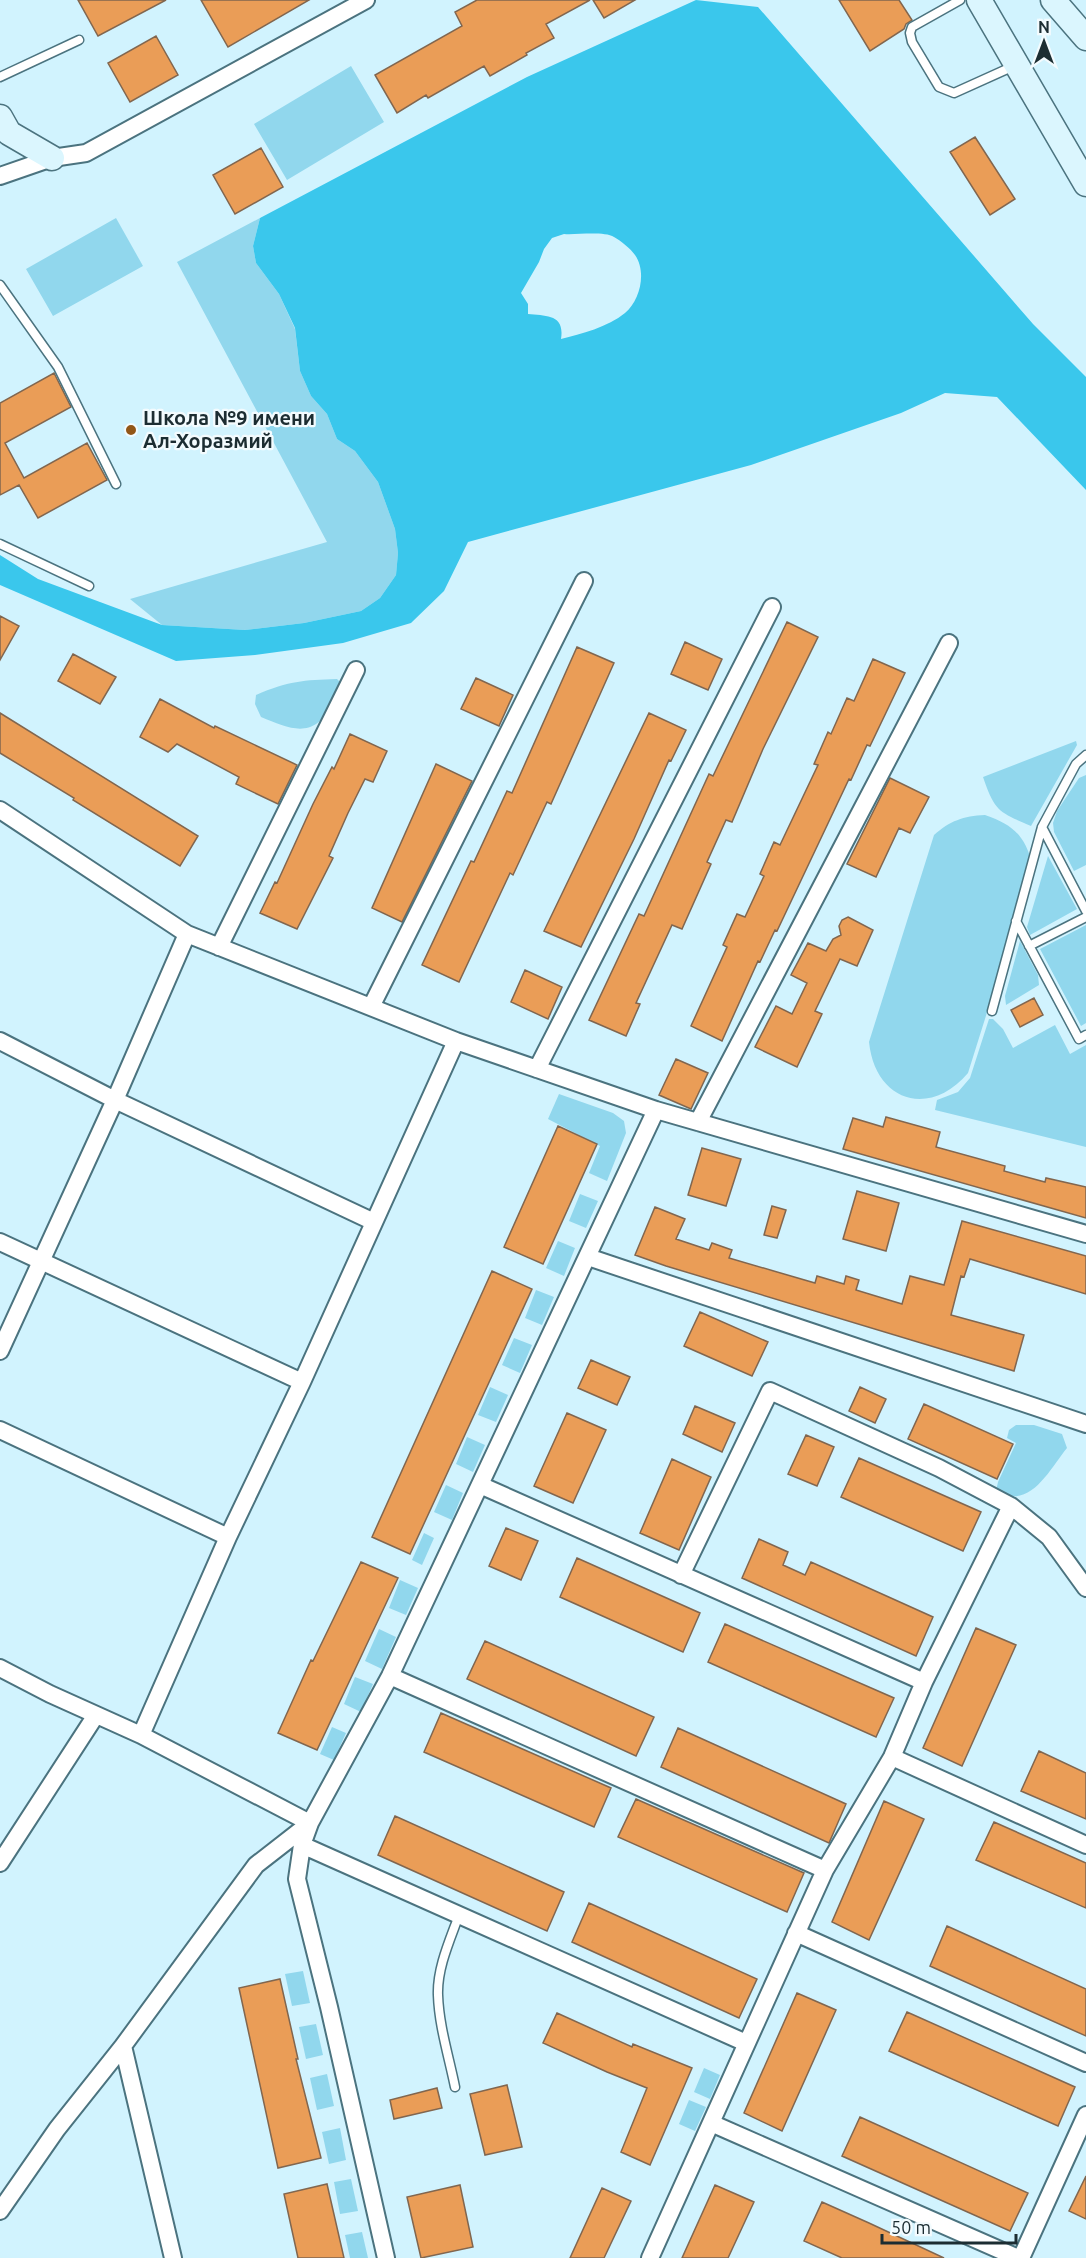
<svg xmlns="http://www.w3.org/2000/svg" width="1086" height="2258" font-family="Ubuntu,sans-serif">
<rect width="100%" height="100%" fill="#d1f3fe"/>
<path fill="#91d7ed" d="M351,66l33,56 -97,58 -33,-56z
M116,218l27,48 -90,50 -27,-47z
M260,218l-7,28 3,17 23,31 16,35 5,42 11,25 16,18 10,25 18,12 23,31 17,47 3,24 -2,22 -16,23 -19,13 -57,12 -59,7 -83,-5 -32,-26 197,-57 -150,-280z
M337,679l3,3c-1,9 -5,16 -9,23 -17,35 -41,24 -70,12l-6,-13 1,-9c32,-14 48,-15 81,-16z
M1076,741l1,4 -46,81c-32,-14 -36,-14 -48,-49z
M1086,775v90l-12,6 -20,-39 -1,-9 4,-12 22,-33z
M985,815c29,10 40,21 48,51l-65,207c-39,46 -93,28 -99,-31l65,-207c16,-14 29,-19 51,-20z
M1048,856l29,53 -47,26 -3,-8z
M1086,925v98l-5,3 -41,-77z
M1020,941l18,34 1,10 -33,20 -1,-9z
M989,1019h4l10,10 10,19 42,-23 15,29 16,-9v102l-151,-37 2,-10 21,-8 12,-14z
M559,1094l54,19 11,8 2,12 -19,48 -18,-8 11,-27 -52,-27z
M580,1194l18,7 -12,27 -17,-7z
M558,1241l17,7 -11,28 -18,-8z
M536,1290l18,7 -12,28 -17,-7z
M514,1338l18,7 -12,28 -18,-8z
M490,1387l18,8 -12,27 -18,-7z
M1016,1425h18l28,9 5,14c-18,22 -37,63 -71,43l2,-9 18,-39 -9,-5 2,-8z
M467,1437l18,8 -12,27 -17,-8z
M446,1485l17,8 -11,27 -18,-8z
M424,1533l10,5 -12,27 -10,-5z
M400,1580l18,8 -12,27 -17,-7z
M379,1629l17,8 -14,32 -17,-8z
M355,1677l18,7 -12,28 -17,-8z
M332,1727l14,6 -12,27 -14,-6z
M303,1971l7,32 -18,3 -7,-32z
M316,2024l7,31 -17,4 -7,-32z
M704,2068l16,7 -10,24 -16,-7z
M327,2074l7,32 -17,4 -7,-32z
M689,2100l17,7 -11,24 -16,-7z
M340,2128l6,32 -17,4 -7,-32z
M351,2179l7,32 -18,3 -6,-32z
M362,2232l6,26h-18l-5,-23z"/>
<path fill="#3ac7ec" fill-rule="evenodd" d="M696,0l62,7 275,317 53,53v113l-89,-93 -52,-4 -44,20 -150,52 -283,77 -24,49 -33,32 -68,20 -88,12 -79,6 -176,-76v-30l38,24 124,46 83,5 59,-7 57,-12 19,-13 16,-23 2,-22 -3,-24 -17,-47 -23,-31 -18,-12 -10,-25 -16,-18 -11,-25 -5,-43 -16,-34 -23,-31 -3,-17 7,-28 267,-141zM564,234c12,1 40,-3 50,3 6,3 17,12 21,18 12,17 5,46 -10,58 -17,14 -44,21 -64,26 4,-25 -15,-23 -33,-25v-10l-7,-11 18,-31 5,-13 8,-11z"/>
<path fill="#ea9d57" stroke="#81664f" stroke-width="1.5" d="M78,0h88l-68,36z
M201,0h108l-81,47z
M477,0h113l-44,24 8,14 -28,15 1,2 -37,21 -6,-10 -56,32 -2,-3 -29,18 -22,-38 87,-49 -7,-14z
M593,0h42l-31,18z
M839,0h60l13,20 -6,4 -2,5 -34,22z
M156,36l22,39 -48,27 -22,-39z
M975,137l40,62 -25,16 -40,-63z
M261,148l22,39 -48,27 -22,-39z
M54,373l17,34 -66,36 19,35 63,-35 20,37 -69,38 -19,-33 -19,10v-92z
M0,616l19,10 -19,34z
M787,622l31,15 -55,112 -31,73 -6,-2 -19,42 4,2 -29,65 -10,-4 -36,78 4,1 -14,32 -37,-16 50,-106 5,2 65,-142 4,2z
M685,642l37,17 -14,31 -37,-16z
M577,647l37,16 -63,141 -4,-2 -34,73 -3,-2 -51,109 -37,-17 49,-104 3,1 33,-71 5,2z
M73,654l43,23 -16,27 -42,-23z
M873,659l32,14 -35,73 -3,-1 -16,35 -2,-1 -72,152 -2,-1 -15,32 -2,-1 -36,80 -31,-15 36,-79 -4,-2 14,-31 8,3 19,-41 -4,-2 14,-32 6,3 38,-80 -4,-1 14,-32 3,2 16,-36 7,3z
M476,678l37,17 -14,31 -38,-17z
M160,699l54,29 1,-2 82,39 -19,39 -42,-20 3,-7 -62,-33 -9,8 -28,-15z
M0,713l198,123 -18,30 -107,-66 1,-2 -74,-45z
M649,713l37,17 -15,31 -2,-1 -35,79 -53,108 -37,-16z
M350,734l37,17 -14,31 -8,-3 -17,34 -19,43 4,2 -36,71 -37,-16 15,-31 2,1 36,-79 19,-37 2,2z
M436,764l36,17 -70,141 -30,-14z
M890,778l39,19 -19,36 -11,-5 -23,49 -29,-13z
M848,917l25,13 -16,36 -17,-7 -25,52 7,3 -25,53 -42,-20 21,-41 16,8 15,-31 -16,-8 17,-32 18,8 7,-12 8,-4 -2,-9 3,-6z
M525,970l37,17 -14,32 -37,-17z
M1034,998l9,17 -23,12 -9,-17z
M676,1059l32,14 -17,36 -32,-14z
M886,1117l54,15 -4,15 69,19 -1,5 41,11 1,-4 40,9v31l-243,-69 10,-31 30,9z
M558,1126l39,18 -54,120 -39,-17z
M702,1148l39,11 -15,47 -38,-11z
M857,1191l42,12 -13,48 -43,-12z
M772,1206l14,4 -9,28 -13,-3z
M655,1207l30,12 -9,20 33,11 3,-7 20,7 -3,8 86,25 2,-7 27,8 2,-8 13,4 -3,10 46,14 8,-28 34,9 18,-64 124,35v38l-116,-35 -6,18 -3,-1 -10,39 73,20 -10,36 -348,-105 -31,-11z
M492,1271l40,18 -122,265 -38,-17z
M700,1312l68,30 -16,34 -68,-30z
M591,1360l39,17 -13,28 -39,-17z
M860,1387l26,12 -11,24 -26,-12z
M924,1404l89,40 -16,35 -89,-40z
M695,1406l40,17 -13,29 -39,-18z
M567,1413l39,17 -33,73 -39,-17z
M806,1435l28,12 -17,39 -29,-12z
M859,1458l122,54 -18,39 -122,-54z
M672,1459l39,18 -32,73 -39,-17z
M506,1528l32,13 -17,39 -32,-14z
M759,1539l29,13 -5,13 22,10 6,-13 122,55 -17,39 -174,-78z
M577,1558l123,55 -17,39 -123,-55z
M361,1562l37,16 -81,172 -39,-17 33,-73 2,1z
M725,1624l169,74 -18,39 -168,-75z
M976,1628l40,17 -54,121 -39,-18z
M485,1641l169,76 -18,39 -169,-77z
M441,1713l170,75 -17,39 -170,-75z
M678,1728l168,76 -17,39 -168,-76z
M1039,1751l47,22v46l-65,-28z
M636,1799l168,74 -17,39 -169,-75z
M884,1801l40,18 -55,121 -37,-18z
M395,1816l169,76 -17,39 -169,-76z
M994,1822l92,41v45l-110,-48z
M589,1903l168,76 -18,39 -167,-76z
M947,1926l139,63v47l-156,-70z
M280,1979l18,80h-2l25,99 -43,10 -39,-180z
M797,1993l39,17 -54,121 -38,-18z
M907,2012l168,75 -17,39 -169,-75z
M557,2013l75,34 1,-3 59,24 -42,97 -29,-13 26,-64 -40,-16 -64,-29z
M507,2085l15,62 -37,8 -15,-61z
M437,2088l5,20 -48,11 -4,-19z
M860,2117l168,76 -18,38 -168,-75z
M1086,2176v43l-17,-8z
M327,2184l17,74h-46l-14,-64z
M460,2185l13,62 -52,11 -14,-61z
M715,2185l39,17 -26,56h-46z
M602,2188l29,13 -27,57h-34z
M822,2202l47,21 75,35h-102l-38,-17z"/>
<g fill="none" stroke-linecap="round" stroke-linejoin="round">
<defs>
<path id="lane" d="M960,0l-48,27 -2,6 2,9 27,45 15,6 62,-28
M0,77l79,-37
M0,285l58,82 58,117
M0,544l89,42
M1042,827l44,84
M1016,921l63,118 7,-4
M1029,946l57,-29
M992,1011l50,-184 34,-63 10,-9
M455,2087c-6,-30 -16,-61 -17,-92 -1,-27 12,-55 21,-80"/>
<path id="street" d="M0,176l52,-18 34,-5 280,-153
M0,810l187,124 269,107 200,69 430,124
M219,947l137,-277
M371,1007l213,-426
M0,1041l115,59 259,122
M537,1069l235,-462
M698,1122l251,-479
M0,1242l302,140
M588,1257l498,167
M0,1351l115,-251 72,-166
M0,1430l228,107
M480,1485l444,197
M681,1575l89,-184 169,77 72,38 38,31 37,51
M0,1668l50,26 91,41
M390,1676l435,194
M892,1757l194,88
M310,1823l-169,-88 87,-198 74,-155 154,-341
M302,1845l444,198
M0,1863l96,-148
M796,1933l290,130
M123,2046l50,212
M711,2123l307,135
M0,2211l57,-82 66,-83 133,-181 54,-42
M386,2258l-57,-251 -32,-128 5,-34 8,-22 80,-147 266,-566
M650,2258l175,-388 67,-113 32,-75 87,-176
M1021,2258l65,-143"/>
<path id="secondary" d="M979,0l107,184
M1053,0l33,38
M0,117l9,16 43,25"/>
</defs>
<use href="#lane" stroke="#4b737f" stroke-width="11"/>
<use href="#street" stroke="#4b737f" stroke-width="20"/>
<use href="#secondary" stroke="#4b737f" stroke-width="27"/>
<use href="#lane" stroke="#fff" stroke-width="8"/>
<use href="#street" stroke="#fff" stroke-width="16"/>
<use href="#secondary" stroke="#dbf6fe" stroke-width="24"/>
</g>
<circle fill="#925617" stroke="#f3fbfe" stroke-width="2" cx="131" cy="430" r="6"/>
<g text-anchor="middle" stroke-width="4.5" stroke-linejoin="round" paint-order="stroke">
<g font-size="20" font-weight="bold" fill="#1c2d32" stroke="#f3fbfe" text-anchor="start">
<text x="143" y="425">Школа №9 имени<tspan x="143" dy="23">Ал-Хоразмий</tspan></text>
</g>
</g>
<g transform="translate(1044 42)" stroke="#f3fbfe" stroke-width="4.5" paint-order="stroke">
<path d="M0-4.5L10 22L0 15L-10 22Z" fill="#1c2d32"/>
<text y="-9" font-size="16" font-weight="bold" text-anchor="middle" fill="#1c2d32">N</text>
</g>
<path d="M882 2234v9h134v-9" fill="none" stroke="#1c2d32" stroke-width="3"/>
<text x="891" y="2234" font-size="18" fill="#1c2d32" stroke="#f3fbfe" stroke-width="4.5" paint-order="stroke">50 m</text>
</svg>
